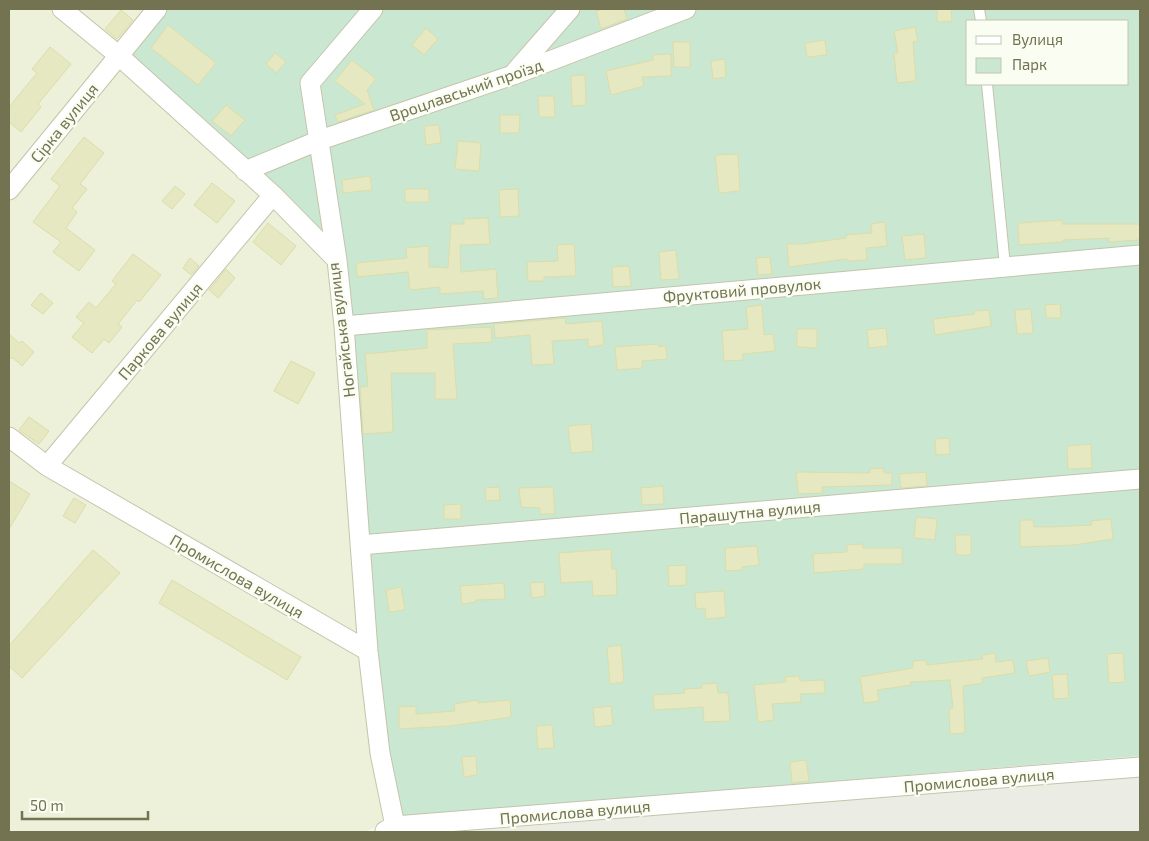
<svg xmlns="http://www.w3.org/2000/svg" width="1149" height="841" font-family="'Exo 2',sans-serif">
<rect width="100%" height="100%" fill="#f6faeb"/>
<path fill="#edf1da" d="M9,9h148l180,251 54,558 -25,14h-357z"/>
<path fill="#ebece3" d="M1140,775v57h-684z"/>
<path fill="#cae7d1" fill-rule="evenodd" d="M157,9h983v747l-749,62 -54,-558 -219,-205zM968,21h160v63h-160z"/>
<path fill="#e6e8c1" stroke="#dcdda8" d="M604,9h20l3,10 -26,10 -5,-18z
M937,9h14l1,12 -15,1z
M121,10l12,10 -16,19 -12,-10z
M168,25l48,38 -18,22 -47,-37z
M915,27l3,14 -5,1 3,39 -19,2 -3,-30h4l-4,-22z
M426,28l12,11 -14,16 -12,-10z
M825,40l2,15 -20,2 -2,-14z
M673,42h17v25h-16z
M50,47l21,17 -33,40 3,3 -20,25 -12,-10v-15l28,-34 -5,-4z
M275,53l11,9 -10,11 -10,-9z
M671,54v22l-29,1 2,9 -33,9 -5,-24 47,-11v-5z
M725,59l1,18 -13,2 -2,-18z
M352,60l24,19 -9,11 7,20 -36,12 -3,-7 30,-11 -30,-23z
M585,75l1,30 -14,1 -1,-30z
M538,96h16l1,21h-16z
M226,105l19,15 -14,16 -19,-15z
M500,115h20l-1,18h-19z
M439,125l2,18 -15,2 -2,-19z
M84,137l20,16 -24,31 7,5 -15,19 5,4 -11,16 29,22 -16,21 -26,-19 8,-10 -28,-20 27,-36 -9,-7z
M458,141l23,2 -2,28 -24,-2z
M738,154l2,37 -21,2 -4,-38z
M370,176l2,14 -29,3 -1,-13z
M212,183l23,18 -18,22 -23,-18z
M175,186l10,8 -13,15 -10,-8z
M405,189h24v13h-24z
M518,189l1,27 -19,1 -1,-27z
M488,218l2,26 -30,1 1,27 35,-3 2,29 -14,1 -1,-8 -43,3v-7l-30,3 -2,-18 -51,5 -1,-14 51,-5 -1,-10 23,-2v21l19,1 3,-44h13v-5z
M1062,220v4h78v16l-31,2v-4l-46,2v2l-44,3 -1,-20 3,-2z
M885,222l2,24 -21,2 1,12 -19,1 -1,-2 -58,8 -2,-23h15l44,-6v-3l26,-2 -1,-9z
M268,223l28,23 -15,19 -28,-23z
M924,234l2,24 -21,2 -3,-24z
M574,244l2,32 -32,1v4h-16l-1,-19 31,-1 -1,-16z
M676,250l3,29 -18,1 -2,-28z
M133,254l28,21 -22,27 -2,-2 -19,24 4,3 -13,16 -5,-4 -12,14 -20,-16 12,-14 -8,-6 13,-15 7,6 20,-24 -4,-3z
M770,257l2,17 -14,1 -2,-17z
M190,258l9,8 -8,9 -8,-7z
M629,266l2,20 -18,1 -1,-20z
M226,269l9,9 -17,20 -9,-8z
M41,293l12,10 -10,11 -12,-9z
M1060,304l1,14h-15l-1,-13z
M762,305l2,30 9,-1 2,17 -33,3 1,6 -19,1 -2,-30 26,-2 -2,-22z
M1031,309l2,24 -16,1 -2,-24z
M989,310l2,16 -56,9 -2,-16 42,-5 -1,-3z
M565,318l1,6 36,-3 2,24 -16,2v-8l-36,2 2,23 -22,1 -2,-30 -35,3 -1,-14z
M491,327l1,15 -39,2 4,55h-22v-26h-44l2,59 -30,2 -3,-47 8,-1 -3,-32 62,-6v-18z
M886,328l2,18 -19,2 -2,-18z
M797,329h20v19l-20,-1z
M9,334l10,9 3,-2 12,11 -12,14 -9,-8h-4z
M659,344v3l7,-1 1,13 -25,2v7l-25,2 -2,-23z
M291,361l24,12 -17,31 -24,-13z
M29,417l20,14 -10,13 -20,-14z
M591,424l2,27 -22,2 -3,-27z
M949,438l1,16 -14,1 -1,-16z
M1091,444l1,24 -24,1 -1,-23z
M883,468l1,5h8v12l-70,2 1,6 -25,1 -2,-22 74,1v-4z
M926,472l1,14 -26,2 -2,-14z
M9,481l21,13 -21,35z
M663,486l1,18 -22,1 -1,-17z
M499,487l1,13 -14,1 -1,-13z
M553,487l2,27h-15v-6l-19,-1 -2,-19z
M74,498l12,7 -11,18 -12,-7z
M461,504v15h-17v-14z
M916,517l21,2 -2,21 -21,-2z
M1111,519l2,20 -39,6 -54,2v-27h13l1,7h18l40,-2 -1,-4z
M955,535h16v20h-15z
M863,544v4h39v16h-38v5l-50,4 -1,-19 34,-2v-7z
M757,546l2,19 -17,2v3l-16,1 -1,-23z
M611,549l1,20h4l1,26 -24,1 -1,-15 -31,2 -2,-30z
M93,550l27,23 -98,105 -13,-12v-20z
M686,565v20l-17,1 -1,-20z
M172,580l129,77 -14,23 -128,-77z
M544,582l1,14 -13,2 -2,-15z
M504,583l1,16 -29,1v2l-14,2 -2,-18z
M401,587l4,23 -16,2 -3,-22z
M724,591l2,26 -20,2 -1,-11 -9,1 -1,-16z
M621,645l3,37 -14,2 -3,-37z
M995,653l1,9 17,-2 2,13 -33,5 1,5 -20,3 2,47 -15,1 -1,-25 4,-1 -3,-28 -40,2 1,3 -34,5 2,11 -15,2 -4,-26 53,-9v-7l13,-1 1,5 56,-6 -1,-4z
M1123,653l2,29 -16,1 -2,-29z
M1048,658l2,14 -21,4 -3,-15z
M1067,674l2,24 -15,1 -2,-24z
M799,676l1,5 24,-1 1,13 -25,1 1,8 -29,2 2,16 -16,2 -4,-37 32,-3 -1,-5z
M717,683l1,10h10l2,28 -26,1 -1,-15 -49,3 -1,-15 32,-2 -1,-4 18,-1v-4z
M478,700v3l32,-3 1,17 -61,9 -51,3v-22l17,-1v8l39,-3 -1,-7z
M611,706l2,19 -18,2 -2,-19z
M552,725l2,23 -16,1 -2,-23z
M476,756l1,19 -13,2 -2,-20z
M806,760l3,21 -17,2 -2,-21z"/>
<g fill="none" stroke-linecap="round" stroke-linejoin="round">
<defs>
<path id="lane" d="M979,9l2,12
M987,84l18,182"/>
<path id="street" d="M62,9l56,46 155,140 64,65 7,66 24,325 12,102 15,73
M515,72l55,-63
M245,171l75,-31 193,-65 173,-66
M9,190l148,-181
M337,260l-27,-177 63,-74
M344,326l796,-71
M9,437l38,29 321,185
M47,466l226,-271
M360,545l780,-66
M385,831l10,-5 745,-59"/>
</defs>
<use href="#lane" stroke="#c3c5aa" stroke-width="12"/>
<use href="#street" stroke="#c3c5aa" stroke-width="21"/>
<use href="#lane" stroke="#fff" stroke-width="10"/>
<use href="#street" stroke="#fff" stroke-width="19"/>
</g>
<g text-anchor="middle" stroke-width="4.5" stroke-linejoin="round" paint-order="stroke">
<g font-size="16" fill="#737351" stroke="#fafdf1">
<text transform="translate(466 90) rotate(-19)" y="6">Вроцлавський проїзд</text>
<text transform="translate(64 123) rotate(-51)" y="6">Сірка вулиця</text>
<text transform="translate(742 290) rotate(-5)" y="6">Фруктовий провулок</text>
<text transform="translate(341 330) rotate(-97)" y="6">Ногайська вулиця</text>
<text transform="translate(160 331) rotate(-50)" y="6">Паркова вулиця</text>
<text transform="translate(750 512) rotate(-5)" y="6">Парашутна вулиця</text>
<text transform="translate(237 576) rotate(30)" y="6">Промислова вулиця</text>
<text transform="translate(979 780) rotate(-5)" y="6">Промислова вулиця</text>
<text transform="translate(575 812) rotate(-5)" y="6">Промислова вулиця</text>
</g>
</g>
<rect width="1149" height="841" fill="none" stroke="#737351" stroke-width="20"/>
<rect x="966" y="20" width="162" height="65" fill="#fafdf1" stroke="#c4c6b1"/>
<rect x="976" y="36" width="25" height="8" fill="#ffffff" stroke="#c4c6b1"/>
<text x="1012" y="45" font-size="15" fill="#737351">Вулиця</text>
<rect x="976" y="58" width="25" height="15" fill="#cae7d1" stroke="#c4c6b1"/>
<text x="1012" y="70" font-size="15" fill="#737351">Парк</text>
<path d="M22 811v8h126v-8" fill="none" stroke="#737351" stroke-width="2.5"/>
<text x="30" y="811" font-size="15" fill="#737351" stroke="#fafdf1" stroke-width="4" paint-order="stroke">50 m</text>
</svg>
